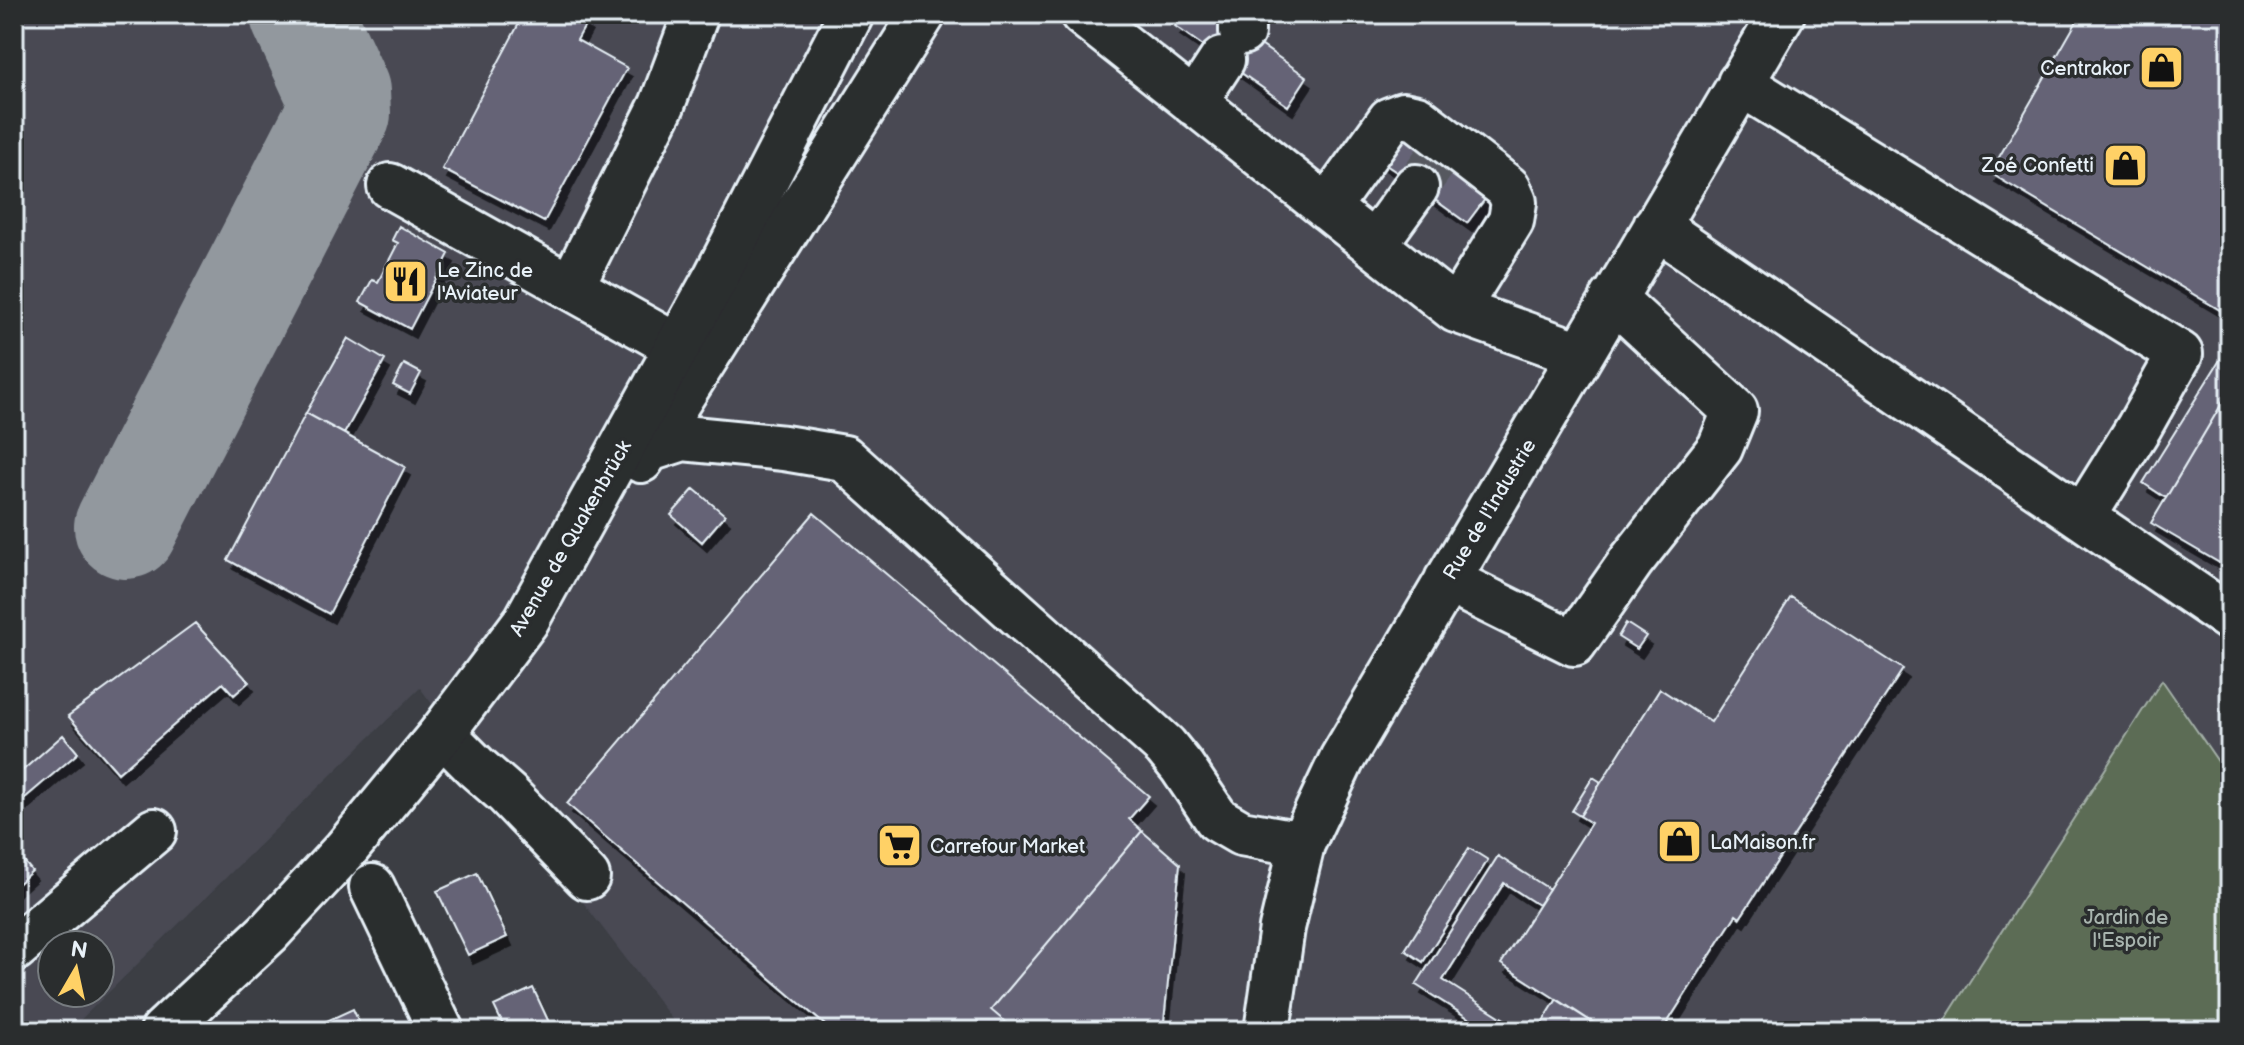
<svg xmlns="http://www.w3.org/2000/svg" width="2244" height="1045" font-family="'Balsamiq Sans',sans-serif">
<defs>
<filter id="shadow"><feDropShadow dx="5" dy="9" stdDeviation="0" flood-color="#0009"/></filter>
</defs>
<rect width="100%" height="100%" fill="#3c3e44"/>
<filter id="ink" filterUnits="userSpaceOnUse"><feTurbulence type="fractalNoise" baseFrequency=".0125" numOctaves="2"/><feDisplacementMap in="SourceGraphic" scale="16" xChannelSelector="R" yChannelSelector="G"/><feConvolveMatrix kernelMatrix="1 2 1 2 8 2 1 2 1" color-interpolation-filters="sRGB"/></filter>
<g filter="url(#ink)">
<path fill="#484953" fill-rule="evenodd" d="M14,14h2216v765l-69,-98 -223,350h-1257l-261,-343 -351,343h-55zM52,945h48v48h-48z"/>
<path fill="#5c6c55" stroke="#a2aea6" stroke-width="2" d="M2162,680l68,99v252h-292z"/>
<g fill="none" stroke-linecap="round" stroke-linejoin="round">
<path stroke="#92989e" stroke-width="104" d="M126,527l213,-414 -1,-21 -36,-78"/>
</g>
<path fill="#656476" stroke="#e8f1f8" stroke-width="2" filter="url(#shadow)" d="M524,14h47l16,8 -10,18 50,28 -83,154 -102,-53z
M1184,14h32l91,63 -19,29 -113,-80z
M2081,14h149v302l-240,-143z
M1401,133l23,16 -20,28 -24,-16z
M1424,149l21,15 -21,28 -20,-15z
M1445,164l43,31 -21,28 -43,-31z
M399,226l50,28 -39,75 -50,-27 12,-22 6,2 20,-39 -6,-3z
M348,338l37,22 -41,74 -38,-21z
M2230,344v46l-64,108 -23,-15z
M404,364l17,9 -11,21 -17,-9z
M2230,390v179l-79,-46z
M306,413l99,54 -76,147 -101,-54z
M694,489l31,26 -23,27 -31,-27z
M814,513l335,283 -20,23 13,12 -151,179 25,21h-184l-265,-227z
M1791,597l112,72 -163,249 -4,-3 -74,116h-56l-105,-67 90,-141 -11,-7 80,-127 51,33z
M195,623l54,59 -15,13 -11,-12 -105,90 -50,-57z
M1626,623l20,13 -9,13 -19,-12z
M63,735l15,18 -60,51 -4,-4v-22z
M1593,777l8,5 -21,34 -8,-5z
M1142,831l38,33 -17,167h-147l-25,-21z
M1469,848l19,12 -65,102 -18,-12z
M14,850l18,21 -18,16z
M1498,856l51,33 -11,16 -34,-22 -61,97 80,51h-34l-73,-46z
M477,873l30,64 -39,18 -31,-64z
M533,988l20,43h-47l-12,-25z
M1557,999l49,32h-69z
M353,1009l10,22h-58z"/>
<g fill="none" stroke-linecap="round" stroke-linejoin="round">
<path stroke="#56595f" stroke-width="44" stroke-dasharray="44 22" stroke-linecap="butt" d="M1416,187l21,-29"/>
<defs>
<path id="minor" d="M1083,14l373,296 124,44
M1242,32v-18
M1740,83l440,271 -41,73 -56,90
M1194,103l28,-43
M390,186l288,161
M1327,208l63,-88 13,-5 14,3 91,70 6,14 -3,19 -55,89
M1656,226l574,392
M1374,245l42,-58
M571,287l91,-182 34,-91
M649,449l34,-11 101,10 60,10 321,288 17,21 35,52 24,14 61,11
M641,460l282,-446
M1447,580l127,63 58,-83 88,-112 15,-37 -122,-113
M442,733l34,34 31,27 80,83
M372,887l69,144
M14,949l140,-118
M1267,1031l15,-103 20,-84 40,-85 440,-745"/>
<path id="major" d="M163,1031l105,-98 78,-84 96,-116 84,-112 190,-344 135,-263"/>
</defs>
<use href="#minor" stroke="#e8f1f8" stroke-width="50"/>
<use href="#major" stroke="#e8f1f8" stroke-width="50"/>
<use href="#minor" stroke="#2a2d2e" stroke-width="44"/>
<use href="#major" stroke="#2a2d2e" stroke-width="44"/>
</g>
</g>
<defs>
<symbol id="shop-square" viewBox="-11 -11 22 22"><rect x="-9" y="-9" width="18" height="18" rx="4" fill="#ffd166" stroke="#2a2d2e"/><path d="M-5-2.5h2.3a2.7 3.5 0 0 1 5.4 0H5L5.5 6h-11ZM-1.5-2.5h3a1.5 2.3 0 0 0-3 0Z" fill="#111"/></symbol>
<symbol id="restaurant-square" viewBox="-11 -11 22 22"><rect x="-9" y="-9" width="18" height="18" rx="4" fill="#ffd166" stroke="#2a2d2e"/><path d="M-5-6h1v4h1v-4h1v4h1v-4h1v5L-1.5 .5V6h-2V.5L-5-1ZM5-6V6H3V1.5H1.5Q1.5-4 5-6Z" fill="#111"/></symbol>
<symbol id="supermarket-square" viewBox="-11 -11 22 22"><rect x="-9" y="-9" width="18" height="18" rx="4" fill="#ffd166" stroke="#2a2d2e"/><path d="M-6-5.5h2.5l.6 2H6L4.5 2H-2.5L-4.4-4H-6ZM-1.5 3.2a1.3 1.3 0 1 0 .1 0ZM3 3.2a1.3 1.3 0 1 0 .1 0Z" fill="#111"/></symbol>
</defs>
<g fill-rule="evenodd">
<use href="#shop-square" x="2136" y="42" width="51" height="51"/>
<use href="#shop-square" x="2100" y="140" width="51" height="51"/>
<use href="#restaurant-square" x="380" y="256" width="51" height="51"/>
<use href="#shop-square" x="1654" y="816" width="51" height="51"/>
<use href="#supermarket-square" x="874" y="820" width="51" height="51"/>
</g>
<g text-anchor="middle" stroke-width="7" stroke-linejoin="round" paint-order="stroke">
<g font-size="20" fill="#e8f1f8" stroke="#2a2d2e" text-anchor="start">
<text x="2130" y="75" text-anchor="end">Centrakor</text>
<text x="2094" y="172" text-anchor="end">Zoé Confetti</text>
<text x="437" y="277">Le Zinc de<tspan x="437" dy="23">l'Aviateur</tspan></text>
<text x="1710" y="849">LaMaison.fr</text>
<text x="930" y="853">Carrefour Market</text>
</g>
<g font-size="20" fill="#e8f1f8" stroke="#2a2d2e">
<text transform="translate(1489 509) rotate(-59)" y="7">Rue de l'Industrie</text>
<text transform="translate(570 538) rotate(-60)" y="7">Avenue de Quakenbrück</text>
</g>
<g font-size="20" fill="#a9b5af" stroke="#2a2d2e">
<text x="2126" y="924">Jardin de<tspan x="2126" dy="23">l'Espoir</tspan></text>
</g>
</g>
<rect width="2244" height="1045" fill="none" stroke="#2a2d2e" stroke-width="48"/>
<rect x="24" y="24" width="2196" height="997" fill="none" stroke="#e8f1f8" stroke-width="3" filter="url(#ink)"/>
<g transform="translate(76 969) rotate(9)"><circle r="38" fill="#2a2d2e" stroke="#767b7f" stroke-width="2"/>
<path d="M0-6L14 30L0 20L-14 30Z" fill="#ffd166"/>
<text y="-12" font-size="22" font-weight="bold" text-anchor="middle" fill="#e8f1f8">N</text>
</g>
</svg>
